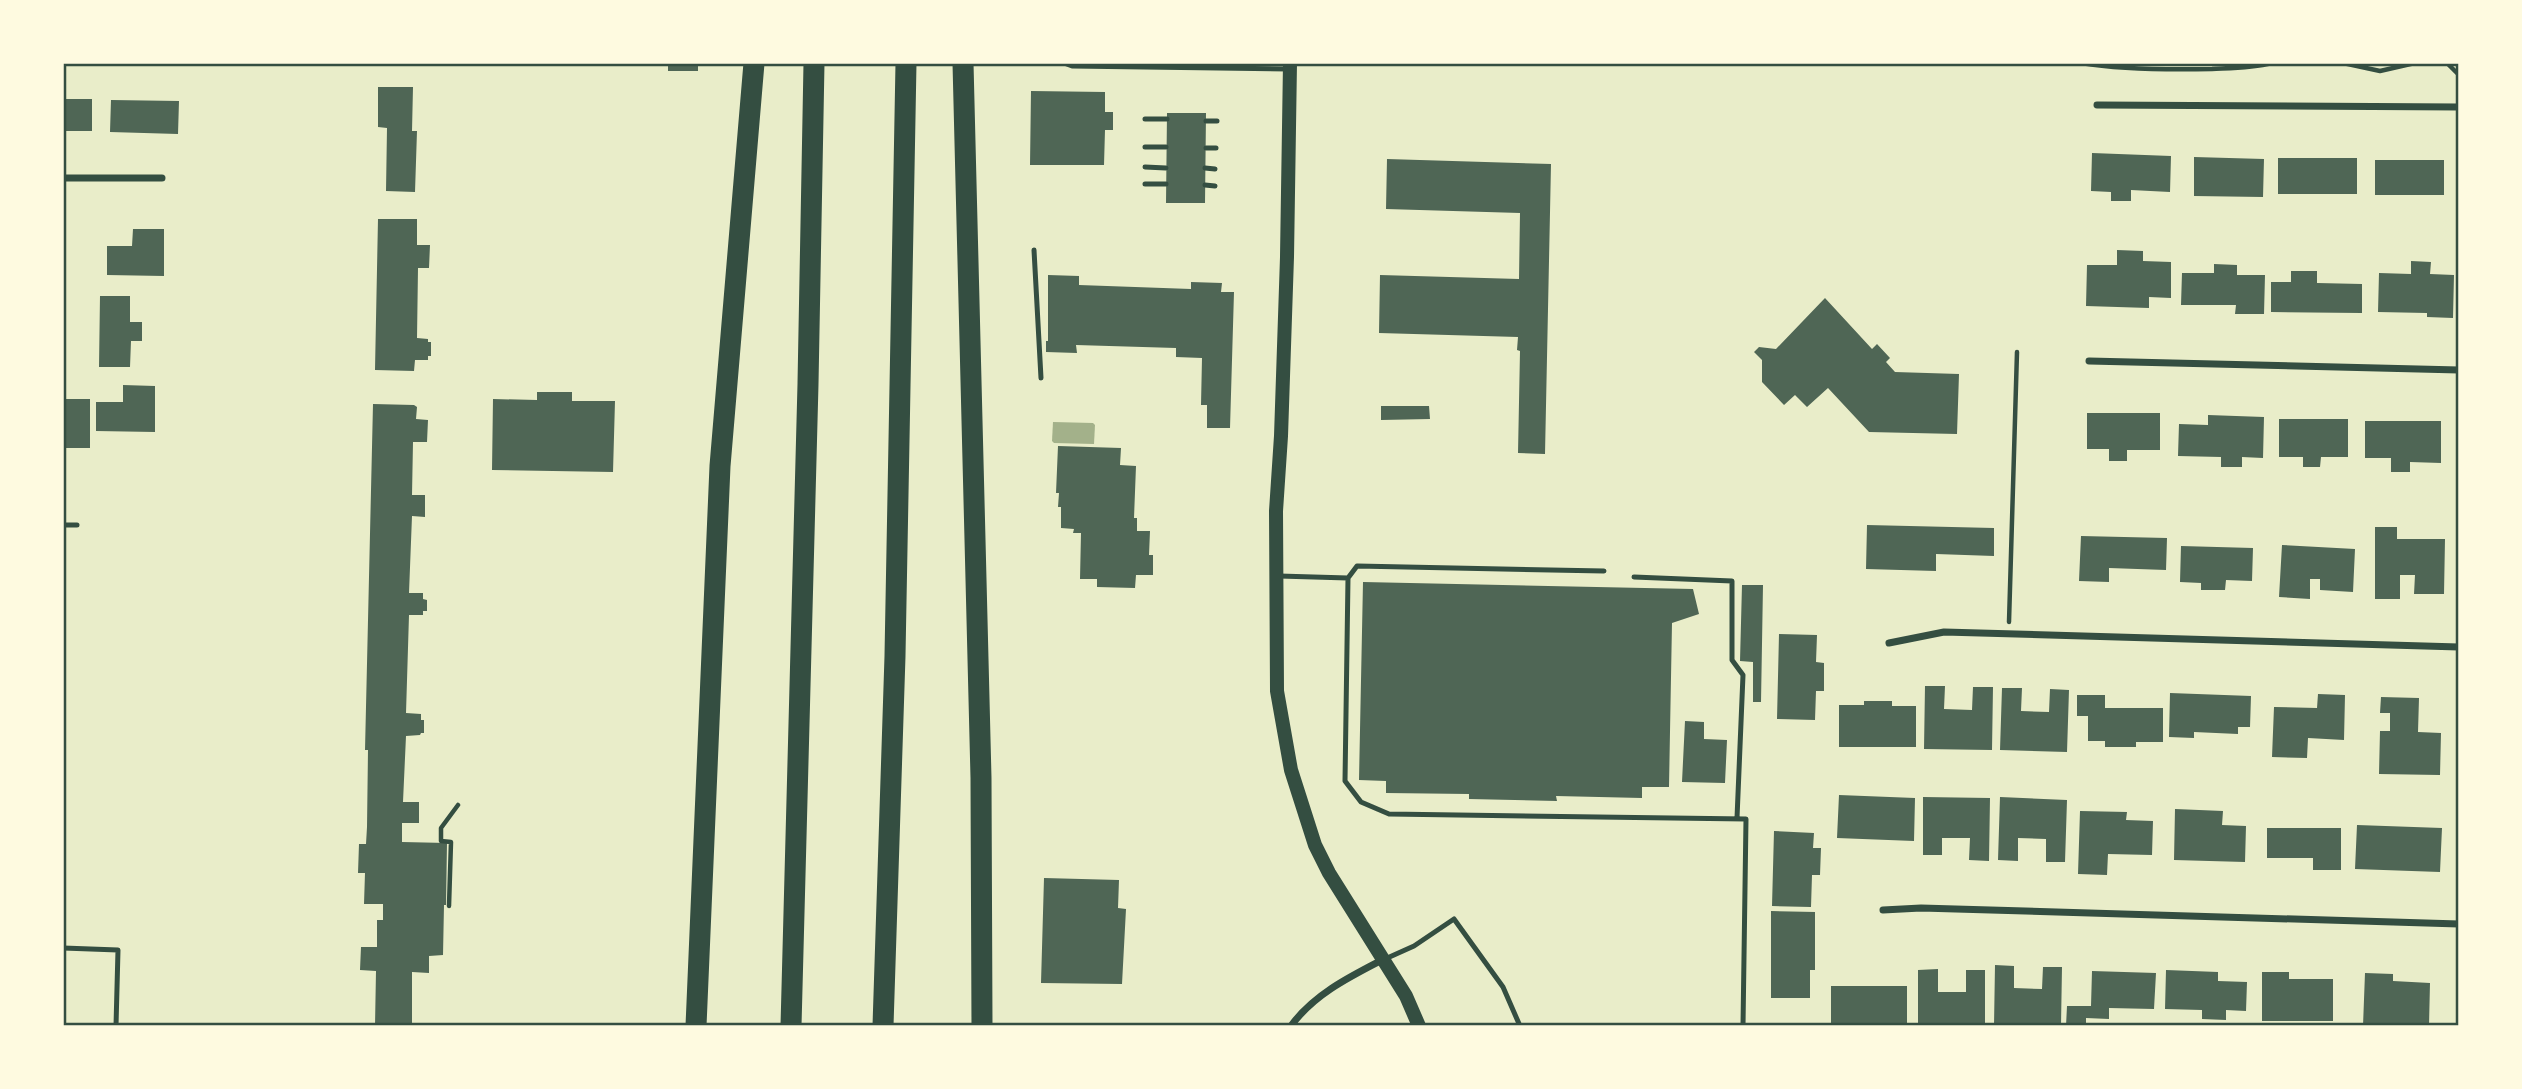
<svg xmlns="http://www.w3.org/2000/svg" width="2522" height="1089" font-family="Bitter,serif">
<rect width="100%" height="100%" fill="#e9edc9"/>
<path fill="#a3b18a" d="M1053,422l40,1 2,2 -1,19 -40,-1 -2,-2z"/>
<path fill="#4f6655" d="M668,63h30v8h-30z
M378,87h35l-1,44h5l-2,61 -29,-1 1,-63 -9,-1z
M1031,91l74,1v20h8v18h-8l-1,35h-74z
M63,99h29v32h-29z
M111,100l68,1 -1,33 -68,-2z
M1167,113h39l-1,90h-39z
M2092,153l79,3 -1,36 -39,-2v11h-20v-9l-20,-1z
M2194,157l70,2 -1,38 -69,-1z
M2278,158h79v36h-79z
M1387,159l164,5 -6,290 -27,-1 2,-102 -3,-1 1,-13 -139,-4 1,-58 139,4 1,-66 -134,-4z
M2375,160h69v35h-69z
M378,219h39v26h13l-1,23h-11l-1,70 11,1v3h3v14h-3v4h-13l-1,11 -39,-1z
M133,229h31v47l-57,-1v-29h25z
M2117,250l26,1v10l28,1v36l-22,-1v11l-63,-2 1,-41h30z
M2411,261l20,1 -1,12 24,1 -1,43 -26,-1v-4l-49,-1 1,-39 32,1z
M2214,264l23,1v10h28l-1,39h-29l1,-9h-55l1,-32h32z
M2291,271h26v12l45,1v29l-91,-1v-30h20z
M1048,275l31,1v9l112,4v-7l31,1 -1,9h13l-4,136h-23v-23h-6l1,-47 -26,-1v-9l-100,-3 1,8 -31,-1v-11h2z
M100,296h30v26h12v19h-11l-1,26h-31z
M1825,298l47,51 5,-5 13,14 -4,4 9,10 64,2 -2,60 -88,-2 -41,-44 -21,19 -12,-12 -11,10 -22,-23v-22l-8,-8 5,-5 17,2z
M123,385l32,1v46l-59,-1v-29h27z
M537,392h35v9h43l-2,71 -121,-2 1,-71 44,1z
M63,399h27v49h-27z
M373,404l41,1 3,2 -1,12 12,1 -1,22h-14l-1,53h13v22l-13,-1 -3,77h14v6l4,1v11h-4v4h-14l-3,98 15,1v6h3v13h-3l-1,2 -14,1 -3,66h16v21h-17v19l45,1 -1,62h-2l-1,50 -14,1v17l-17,-1v54h-37l1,-55 -16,-1 1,-23h16v-27h6v-16h-19l1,-31h-7l1,-29h7l1,-17 1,-77h-3z
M1381,406h48l1,13 -49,1z
M2087,413h73v37h-33v11h-18v-12h-22z
M2208,415l56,2 -1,41 -21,-1v10h-21v-10l-43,-1 1,-32 29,1z
M2279,419h69v38h-27l-1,10h-17v-10h-24z
M2365,421h76v42l-31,-1v10h-19v-14h-26z
M1058,446l63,2 -1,17 16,1 -2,52h3v13h13l-1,24h4v20h-17l-1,13 -38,-1v-8h-17l1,-46h-8l1,-4 -13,-1v-21h-3l1,-14h-3z
M1867,525l127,3v28l-58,-2v17l-70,-2z
M2375,527h22v12h48l-1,55h-30l1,-19h-15v24h-25z
M2081,536l86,2 -1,32 -57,-2v14l-30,-1z
M2282,545l73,4 -2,43 -33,-2v-11h-10v20l-31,-2z
M2181,546l72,2 -1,33 -26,-1 -1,10h-24v-7l-21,-1z
M1363,582l330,7 6,25 -27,9 -3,164h-27v11l-86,-2 1,5 -88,-2v-5l-83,-1v-12l-27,-1z
M1742,585h21l-2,117h-8v-40l-13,-1z
M1779,634l38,1 -1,27 8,1v28h-8l-1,29 -38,-1z
M1925,686h20l-1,23 28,1 1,-23h20l-1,63 -68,-1z
M2002,688h20l-1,23 28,1 1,-23 19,1 -2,62 -67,-2z
M2170,693l81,3 -1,31h-12v7l-44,-2v6l-25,-1z
M2318,694l27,1 -1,45 -36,-2 -1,20 -35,-1 2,-50 43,1z
M2077,695h28v13h58v34h-27v5h-31v-6h-17v-25h-11z
M2381,697l38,1 -1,34 23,1 -1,42 -61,-1 1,-43h10v-18h-10z
M1864,701h28v5h24v41h-77v-42h25z
M1685,721l19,1v17l23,1 -2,43 -43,-1z
M1839,795l76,3 -1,43 -77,-3z
M1923,797l67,1 -1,63 -20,-1 1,-22h-28v17h-19z
M2000,797l67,3 -2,62h-19v-23l-28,-1v23l-20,-1z
M2175,809l48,2 -1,14 24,1 -1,36 -71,-2z
M2080,811l47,1 -1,8 27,1 -1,34 -44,-1 -1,21 -29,-1z
M2357,825l85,3 -2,44 -85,-3z
M2267,828h74v42h-28v-12h-46z
M1774,831l40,2 -1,15h8l-1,27h-8l-1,32 -39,-1z
M1044,878l75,2 -1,28 8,1 -4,75 -81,-1z
M1771,911l44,1v58h-5v28h-39z
M1995,965l19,1v22l28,1 1,-22h19l-1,59h-67z
M1938,969v23h28v-22h19v56h-67v-56z
M2166,970l52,2v9l29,1 -1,29 -20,-1v10l-24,-1v-9l-37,-1z
M2092,971l64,2 -2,36 -45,-1v11l-23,-1v8h-20l1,-20h24z
M2262,972h27v7h44v42h-71z
M2365,973l28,1v7l37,2 -1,43h-66z
M1831,986h76v40h-76z"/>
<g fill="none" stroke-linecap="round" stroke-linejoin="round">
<path stroke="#344e41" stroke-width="4.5" d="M2081,63c43,7 88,7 131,6 20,-1 40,-1 60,-6
M2343,63l37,8 35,-8
M2447,63l12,12
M2009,622l8,-270
M449,906l2,-64 -10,-1v-13l17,-23"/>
<path stroke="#344e41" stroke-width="5" d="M1064,63l8,3 216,3
M1145,119h22
M1206,121h11
M1145,147h21
M1206,148h10
M1145,167l21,1
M1205,168l10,1
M1145,184h21
M1205,185l10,1
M1034,250l7,128
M63,525h14
M1279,576l69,2 -3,203 16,21 28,12 357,5 -3,207
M1634,577l98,4v79l11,15 -6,143
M1348,578l9,-12 247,5
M63,948l55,2 -2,76
M1385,959l29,-13 40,-27 49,68 17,39"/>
<path stroke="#344e41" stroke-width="7" d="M2097,105l362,2
M63,178h99
M2089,361l370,9
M1889,643l55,-11 515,15
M1883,910l38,-2 538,16
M1291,1026c22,-31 58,-49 91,-66"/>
<path stroke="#344e41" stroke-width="14" d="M1290,63l-3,194 -6,179 -5,75 1,180 14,79 24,75 14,28 77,123 13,30"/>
<path stroke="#344e41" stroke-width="21" d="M963,63l18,715 1,248
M696,1026l24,-560 34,-403
M791,1026l17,-642 6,-321
M883,1026l12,-370 11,-593"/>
</g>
<rect width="2522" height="1089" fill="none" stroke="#fefae0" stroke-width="130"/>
<rect x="65" y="65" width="2392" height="959" fill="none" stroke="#344e41" stroke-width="2.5"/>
</svg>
